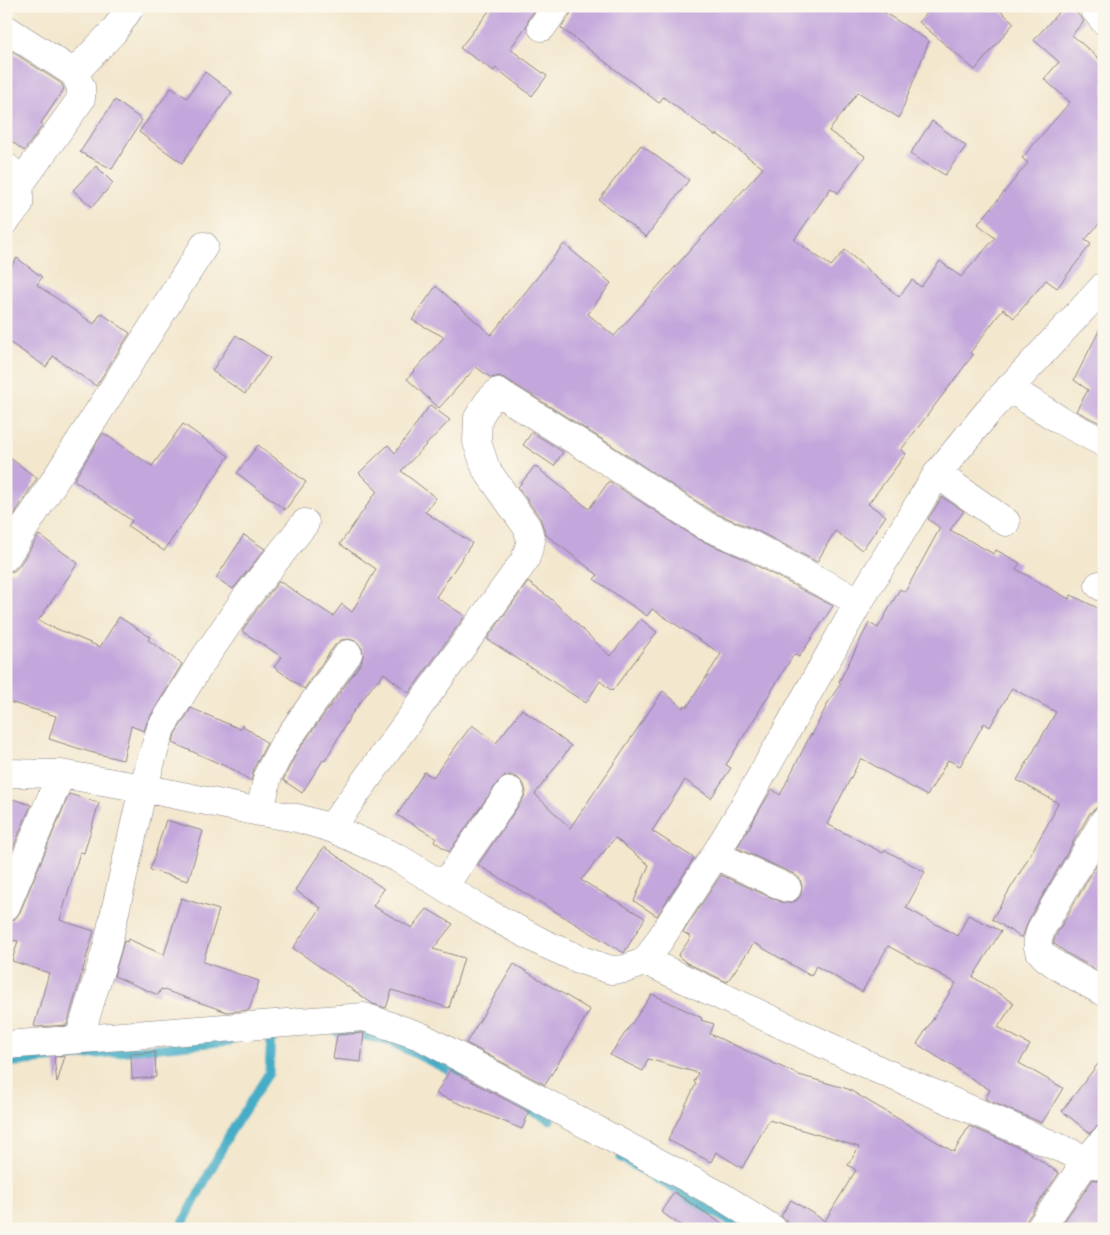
<svg xmlns="http://www.w3.org/2000/svg" width="1110" height="1235" font-family="Caveat,sans-serif">
<rect width="100%" height="100%" fill="#fbf7ec"/>
<filter id="ink" filterUnits="userSpaceOnUse"><feTurbulence type="fractalNoise" baseFrequency=".02" numOctaves="2"/><feDisplacementMap in="SourceGraphic" scale="10" xChannelSelector="R" yChannelSelector="G"/><feConvolveMatrix kernelMatrix="1 2 1 2 8 2 1 2 1" color-interpolation-filters="sRGB"/></filter>
<filter id="wash" filterUnits="userSpaceOnUse"><feTurbulence type="fractalNoise" baseFrequency=".0096" numOctaves="4" result="noise"/><feDisplacementMap in="SourceGraphic" scale="20" xChannelSelector="R" yChannelSelector="G"/><feGaussianBlur stdDeviation="1.12" result="paint"/><feColorMatrix in="noise" values="0 0 0 0 0 0 0 0 0 0 0 0 0 0 0 0 0 1.4 0 .05"/><feComposite in="paint" operator="in"/></filter>
<g filter="url(#wash)">
<rect width="100%" height="100%" fill="#f3e7cd"/>
<g fill="none" stroke-linecap="round" stroke-linejoin="round">
<path stroke="#47adc6" stroke-width="9" d="M337,1032l8,-1 46,11 159,78
M6,1063l224,-22
M621,1158l122,71
M180,1229l50,-96 39,-60 2,-36"/>
</g>
<g id="blocks">
<path fill="#c2a6dc" d="M493,6h45l-9,12 -2,7 -17,24 37,27 -15,20 -36,-28 -2,3 -34,-23z
M572,6h302l55,35 -30,77 -41,-26 -29,39 36,25 -27,37 -7,-5 -37,52 37,26 14,-16 54,47 13,-17 9,7 19,-26 21,16 34,-39 -17,-14 50,-61 -6,-5 48,-56 -26,-23 15,-17 -25,-22 30,-34h6l14,15 -12,14 32,28v155l-19,22 6,4 -34,44 -11,-8 -32,38 -11,-9 -33,44 3,2 -72,95 5,4 -38,50 18,12 -24,34 -27,-19 -18,31 -61,-32 -43,-18 -105,-69 -102,-64 -7,-3 -8,2 -15,-11 -37,41 -32,-29 37,-42 -32,-17 24,-34 55,49 73,-91 47,39 -23,31 26,22 149,-168 -46,-34 -1,2 -53,-39 -4,6 -98,-75 9,-13z
M933,6h62l19,17 -39,47 -56,-48z
M11,51l51,33 2,5 -23,34 2,2 -19,26 -18,-14v-79z
M205,72l27,20 -50,71 -43,-31 33,-45 15,11z
M115,100l27,20 -30,49 -32,-17z
M932,121l34,25 -21,29 -35,-21z
M641,145l48,35 -43,57 -47,-37z
M96,166l17,17 -21,24 -19,-17z
M17,258l25,19 -5,8 57,39 7,-11 29,20 -34,53 -43,-30 -7,11 -40,-27v-66z
M1104,321v104l-28,-14 12,-21 -14,-10z
M236,335l34,23 -25,36 -33,-23z
M430,405l20,15 -49,51 35,27 -11,14 47,31 -36,54 29,19 -56,77 -25,-20 -5,8 -2,-1 -26,35 -26,46 -2,-1 -21,33 -19,-13 14,-28 64,-89 2,-7 -1,-8 -5,-6 -7,-3 -9,1 -6,5 -31,44 -30,-22 8,-10 -40,-26 16,-23 21,-27 54,35 9,-12 10,8 24,-43 -36,-25 37,-53 -18,-18 29,-28 7,8z
M183,424l46,32 -65,95 -36,-25 4,-5 -58,-41 29,-47 49,33z
M532,432l31,20 -9,14 -31,-21z
M258,445l48,37 -21,28 -48,-37z
M6,455l31,23 -31,50z
M535,466l54,43 20,-28 89,58 44,19 91,48 -34,51 -5,-3 -68,111 5,3 -20,30 -26,-18 -33,51 42,27 -37,58 -23,-15 15,-36 -34,-27 -34,42 64,38 -21,35 -146,-88 45,-66 3,-7 -2,-7 -6,-7 -7,-3 -7,2 -6,5 -49,70 -15,-11 2,-3 -39,-23 27,-43 9,5 39,-52 24,18 26,-34 49,37 -36,48 35,34 93,-137 20,17 2,-3 2,2 34,-53 -69,-45 -5,7 -53,-37 4,-4 -52,-40 -6,-17 -22,-31z
M942,497l22,14 -14,19 44,24 2,-4 24,13 -4,6 53,30 2,-4 33,16v194l-8,3 -6,5 -62,108 -6,17 -30,-19 26,-43 36,-63 -1,-1 5,-9 -41,-23 39,-68 -44,-24 -22,39 -6,-4 -24,43 -12,-6 -21,36 -66,-38 -34,66 56,29 2,-3 40,22 -19,36 52,28 10,-21 33,16 -28,46 41,26 -16,24 32,18 -11,18 44,25 -21,35 -57,-24 5,-9 -73,-46 39,-61 -68,-37 -26,46 -46,-26 -5,10 -57,-33 -27,39 -40,-19 -9,-7 13,-19 -8,-5 38,-57 60,27 8,1 7,-2 5,-6 1,-9 -2,-7 -6,-5 -57,-26 35,-59 8,6 31,-61 1,1 17,-34 12,-18 -2,-1 30,-59 9,5 22,-39 5,3 35,-64 -12,-9z
M39,535l39,28 -40,58 62,26 19,-30 31,20 -2,3 34,24 -34,56 -4,11 -13,-5 -8,34 -33,-8 -41,-13 7,-23 -50,-15v-129l8,-1 5,-5z
M244,535l21,14 -32,40 -17,-11z
M528,582l22,16 60,58 31,-37 16,13 -45,59 -12,-10 -14,22 -99,-64z
M191,708l49,21 2,-4 25,18 -13,25 -3,13 -17,-11 -61,-27 2,-9z
M69,794l30,9 -15,50 -4,-1 -20,68 34,11 -27,94 -30,2 -3,-1 15,-53 -37,-12 6,-20 -12,-1v-19l9,-2 5,-7z
M6,797l25,8 -25,60z
M166,820l37,11 -15,50 -38,-11z
M324,847l60,42 -11,17 39,22 15,-19 26,15 -20,25 31,9 -15,50 -57,-18 -6,18 -13,-4 -80,-56 28,-40 -26,-18z
M1104,852v122l-36,-20 -15,-11 3,-8z
M181,898l38,12 -16,52 56,19 -10,29 -22,2 -66,-23 -3,6 -44,-19 10,-35 3,1 1,-3 36,16z
M514,964l76,46 -45,75 -79,-42z
M652,994l50,24 -1,2 13,4 -4,10 89,41 49,14 106,63 15,-26 56,24 34,23 -32,47 -2,9h-234l-3,-2 -1,-6 -6,-5 10,-16 34,21 31,-51 -8,-5 11,-18 -90,-27 -27,48 -26,-16 -5,10 -43,-22 28,-56 -2,-2 4,-9 -50,-14 -5,12 -33,-16z
M362,1033h2l-3,29 -28,-3 4,-24z
M155,1052l1,25 -24,2 -1,-25z
M65,1056l-8,27 -3,-26z
M1104,1056v69l-6,1 -8,7 -28,-22z
M450,1070l79,42 -7,17 -86,-35z
M1093,1179l11,3v47h-45z
M674,1192l56,37h-44l-25,-17z"/>
</g>
</g>
<g filter="url(#ink)">
<use href="#blocks" fill-opacity="0" stroke="#8a8484" stroke-width="1"/>
<g fill="none" stroke-linecap="round" stroke-linejoin="round">
<defs>
<path id="minor" d="M1092,6l12,15
M542,27l15,-21
M6,29l68,44 40,-42 17,-25
M6,167l4,3 10,14 -1,21 -13,15
M20,184l61,-85v-12l-7,-14
M1009,388l51,32 44,23
M937,474l69,48
M6,557l198,-311
M1099,585l5,3
M6,773l55,1 82,14 117,24 37,6 34,10 67,30 82,51 63,34 38,17 30,10 14,-1 21,-8 69,-106 31,-52 113,-201 78,-128 54,-66 113,-122
M260,812l8,-37 16,-31 64,-90
M1104,821l-63,108c-2,8 -6,15 -1,22 7,12 50,33 64,41
M331,828l194,-268 6,-19 -4,-14 -41,-58 -9,-27 1,-24 10,-16 10,-10 102,64 106,70 43,18 110,58
M715,855l72,33
M444,886l66,-95
M6,906l55,-132
M646,961l233,109 225,97
M79,1039l28,-92 36,-159 18,-60 38,-62 46,-67 60,-76
M6,1045l358,-28 56,19 301,160 52,33
M1040,1229l47,-69 17,-20"/>
</defs>
<use href="#minor" stroke="#8a8484" stroke-width="29"/>
<use href="#minor" stroke="#fff" stroke-width="28"/>
</g>
</g>
<rect width="1110" height="1235" fill="none" stroke="#fbf7ec" stroke-width="25"/>
</svg>
